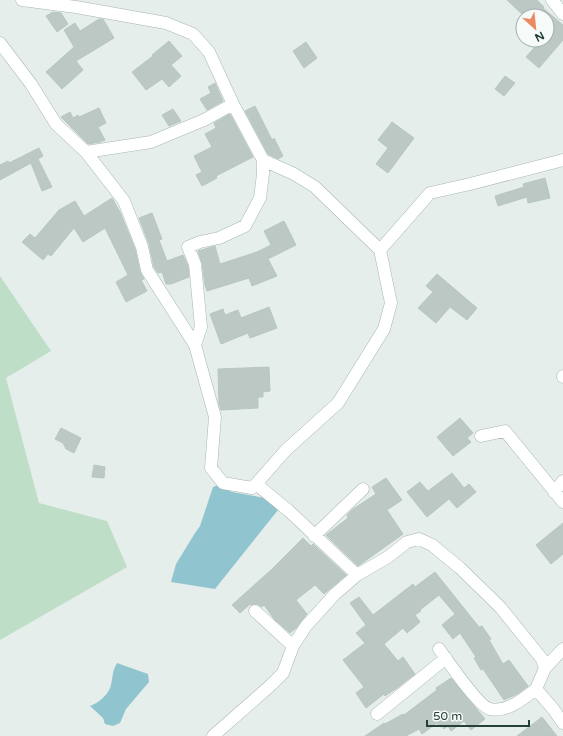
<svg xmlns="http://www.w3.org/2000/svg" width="563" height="736" font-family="'Varela Round',sans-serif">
<rect width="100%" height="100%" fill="#e5eeea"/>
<path fill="#bfdec8" d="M0,276l51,75 -45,27 33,125 68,18 20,46 -127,73z"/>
<path fill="#90c5d0" d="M218,485l14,7 33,6 13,12 -63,79 -44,-7 5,-18 19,-31 5,-7 13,-39z
M117,663l31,11 1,8 -23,27 -6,14 -7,3 -8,-2 -2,-6 -13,-12c9,-3 19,-12 21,-21 2,-8 1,-14 6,-22z"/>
<path fill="#bbc8c3" stroke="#b8c7c1" d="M507,0h30l7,7 -1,1 20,17v15l-24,28 -13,-11 15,-17h6v-8l1,-1 -1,-2v-13h-23z
M53,12l8,1 7,11 -11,8 -11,-16z
M99,19h4l11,19 -38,23 7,9 -21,19 -16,-17 28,-25 -10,-17 11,-7 5,8z
M169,41l13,15 -11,9 10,11 -12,11 -7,-8 -16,11 -14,-18 21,-16 -1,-1z
M306,42l11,16 -13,10 -11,-17z
M505,76l10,7 -11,13 -9,-7z
M215,83l8,18 -16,9 -7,-11 11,-6 -3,-6z
M255,106l17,34 2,-2 9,18 -5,3 -10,-5 -23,-43z
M99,108l7,15 -8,4 7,13 -5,2 -12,2 -27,-27 9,-5 3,6 5,-3 1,2z
M173,109l8,12 -12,5 -7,-11z
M230,114l23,43 -37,19 1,2 -15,8 -6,-11 6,-3 -8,-16 18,-9 -7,-13 11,-6 -2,-5z
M392,122l22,16 -26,35 -12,-9 12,-16 -10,-8z
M39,148l4,8 -5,3 14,28 -10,4 -11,-28 -31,17v-15l8,-4 1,2z
M545,178l5,20 -22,5 -1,-6 -29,9 -3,-10 29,-9 -1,-3z
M112,198l8,14 15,37 5,23 4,7 -3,1 6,11 -21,11 -10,-20 12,-7 -23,-47 -22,14 -9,-14 -23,28 -3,-2 -5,6 -21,-18 8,-8 5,4 24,-28 16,-9 9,15z
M152,213l10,26 -3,1 8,21 16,-6 5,11 1,11 -18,7h-5l-4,-12 -4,1 -4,-6 -5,-23 -10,-26z
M284,221l12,24 -28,14 9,17 -25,10 -3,-8 -42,13 -2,-6 -3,-22 -4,-12 17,-5 5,18 37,-12 14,-7 -7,-14z
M437,274l40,34 -10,12 -17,-13 -14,16 -18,-15 15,-16 -7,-6z
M269,307l8,21 -27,10 -2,-5 -27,11 -11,-30 13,-5 2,6 13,-5 3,8z
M269,367l1,24 -7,1v5h-5v11l-37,2 -2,-6 -1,-35z
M460,418l13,15 -6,5 4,4 -18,14 -16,-19z
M61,428l20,10 -7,15 -8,-4 -3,-6 -8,-4z
M94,465l11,2 -1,11 -12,-1z
M452,473l12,15 5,-4 7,8 -19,16 -8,-9 -22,18 -20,-25 13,-10 8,9z
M386,478l16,22 -15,10 16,24 -45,32 -32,-31 22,-17 -1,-3 6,-6 23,-15 -4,-7z
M563,523v31l-12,10 -15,-19z
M303,538l8,8 2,-2 33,31 -22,19 -9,-9 -19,15 11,14 -11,14 -6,5 -15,-13 -11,-15 -2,2 -5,-3 -6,1 -1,-1 -10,9 -8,-8 39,-35z
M435,572l44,55 3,-1 9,13 -2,1 14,24 6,-4 19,26 -11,8 -13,6 -21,-31 -2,1 -7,-12 2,-1 -16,-24 -7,6 -11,-14 13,-11 -16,-19 -19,15 1,1 -6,4 5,7 -13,11 -4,-5 -19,16 14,17 5,-4 12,17 -18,14 -12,8 -1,-2 -18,14 -10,-15 8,-6 -21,-27 22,-17 -9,-10 10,-8 -16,-22 9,-6 14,18 40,-31 2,3z
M451,678l34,41 -14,11 -7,-9 -13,10 -3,-5 -4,3 -2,-3 -2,1 -3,-4 -15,11 -3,-5 -13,7h-41l19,-13 1,1 18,-10 1,1 33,-25 -1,-2z
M542,717l15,19h-40z"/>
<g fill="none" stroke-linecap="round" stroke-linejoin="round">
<defs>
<path id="minor" d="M22,0l54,7 90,16 27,11 16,18 24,52 30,56v14l-3,24 -15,28 -26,12 -19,4 -12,5 7,17 6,63 -6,18
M552,0l11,14
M0,43l31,41 25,40 30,28 38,49 18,46 5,23 48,75 20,72 -4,51 12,15 29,5 4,-4 33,27 68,64
M86,152l65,-10 53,-22 29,-16
M263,160l31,14 21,13 65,63 50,-57 40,-9 93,-24
M563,376v1
M481,436l24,-5 58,71
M256,484l30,-34 52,-47 46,-74 7,-26 -11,-53
M554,492l9,-11
M314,536l49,-47
M255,611l38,35
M439,649c8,11 40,58 51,60 17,4 34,-11 46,-20
M545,668l18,-19
M377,714l69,-56
M213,736l58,-51 12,-12 10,-27 13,-20 29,-32 22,-19 31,-18 19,-15 12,-3 13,6 28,23 40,39 42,52 3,9 -9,21 18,21 9,13"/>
</defs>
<use href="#minor" stroke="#a8b6b1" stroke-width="13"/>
<use href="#minor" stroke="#fff" stroke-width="12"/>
</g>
<g transform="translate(535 28) rotate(153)"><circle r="19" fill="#f6faf8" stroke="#a2afac"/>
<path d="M0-3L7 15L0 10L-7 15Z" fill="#ec8965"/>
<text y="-6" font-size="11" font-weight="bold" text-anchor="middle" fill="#253f39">N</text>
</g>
<path d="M427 720v6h102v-6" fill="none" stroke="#253f39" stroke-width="2"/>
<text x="433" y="720" font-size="12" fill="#253f39" stroke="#f6faf8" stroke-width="3" paint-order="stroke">50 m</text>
</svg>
